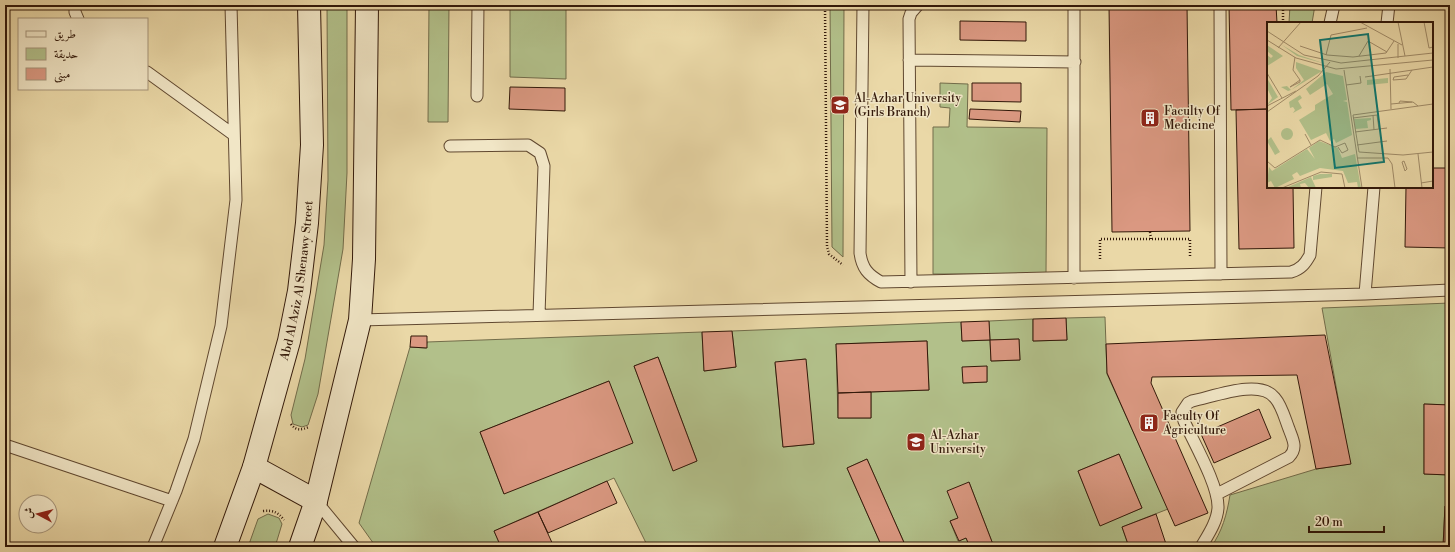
<svg xmlns="http://www.w3.org/2000/svg" width="1455" height="552" font-family="'Libre Bodoni',Amiri,serif">
<rect width="100%" height="100%" fill="#ead8a7"/>
<filter id="stains"><feTurbulence type="fractalNoise" baseFrequency=".005" numOctaves="4"/><feColorMatrix values="0 0 0 0 .2 0 0 0 0 .09 0 0 0 0 .02 0 0 0 .5 -.17"/></filter>
<radialGradient id="worn" r=".72"><stop offset=".6" stop-color="#630" stop-opacity="0"/><stop offset="1" stop-color="#630" stop-opacity=".3"/></radialGradient>
<path fill="#b2c08a" stroke="#726c4a" fill-rule="evenodd" d="M327,5h20v168l-4,76 -25,145 -10,31 -6,2 -9,-3 -2,-9 14,-56 19,-114 4,-65z
M429,5h20l-1,117h-20z
M510,5h56v74l-56,-2z
M830,5h14l-1,252 -11,-10z
M1290,5h25l-3,18h-23z
M940,83l28,1 -1,43 80,1 -1,146h-113v-147h16l1,-19 -10,-1z
M1450,303v102l-26,-1v70l26,1v31h-5l-2,41h-232c11,-15 16,-33 19,-52l86,-26 34,-5 -28,-156z
M1105,317l2,57 61,135 -46,18 7,20h-135l-25,-65 -11,36 -8,3 8,20 8,-3 4,9h-64l-39,-88 -20,9 35,79h-234l-34,-69 -120,53 7,16h-125l-17,-24 51,-176 16,1 1,-6 275,-10 2,39 32,-4 -4,-36 229,-9 1,19 28,-1 -1,-19 44,-2v22l34,-1 -1,-22zM1019,339l1,21 -29,1 -1,-21zM927,341l2,49 -58,2v26h-33l-2,-74zM658,357l39,104 -23,9 -40,-104zM805,359l9,85 -31,3 -8,-84zM987,366v16l-24,1zM609,381l-105,113 -24,-62zM1119,454l23,54 -42,17 -22,-54z
M268,514l11,4 3,6 -7,23h-27l10,-28z"/>
<path fill="#da9881" stroke="#321809" d="M1109,5h78l3,226 -78,1z
M1229,5h47l1,18h-9v86l-37,1z
M960,21l66,1v19l-66,-1z
M972,83h49v19l-49,-1z
M510,87l55,1v23l-56,-2z
M970,109l51,2 -1,11 -51,-3z
M1268,109v78h25l1,61 -55,1 -3,-139z
M1432,168h18v80l-45,-1 1,-60h26z
M1066,318l1,22 -34,1v-22z
M989,321l1,19 -28,1 -1,-19z
M732,331l4,36 -32,4 -2,-39z
M1325,335l26,129 -35,5 -19,-94 -145,2 -1,6 57,130 -33,13 -68,-153 -1,-29z
M411,336h16v12l-17,-1z
M1019,339l1,21 -29,1 -1,-21z
M927,341l2,49 -91,3 -2,-49z
M658,357l39,104 -24,10 -39,-105z
M806,359l8,85 -31,3 -8,-85z
M987,366v16l-24,1 -1,-16z
M609,381l24,62 -129,51 -24,-62z
M871,392v26h-33v-25z
M1424,404l26,1v70l-26,-1z
M1259,409l12,29 -57,25 -13,-29z
M1119,454l23,54 -42,18 -22,-55z
M867,459l39,88h-24l-35,-79z
M607,481l10,22 -69,30 -10,-21z
M969,482l25,65h-24l-4,-9 -7,3 -9,-20 8,-3 -11,-27z
M1445,506h5v41h-7z
M538,512l16,35h-53l-7,-16z
M1156,514l11,33h-38l-7,-20z"/>
<g fill="none" stroke-linecap="round" stroke-linejoin="round">
<defs>
<path id="lane" d="M75,5v7l3,7
M863,5l-3,248c2,15 8,22 21,29l410,-10c10,-3 14,-8 19,-17l6,-68
M1220,5l1,269
M1330,23l4,-18
M1387,23l2,-18
M909,60l166,2
M147,72l87,63
M477,96l1,-91
M450,146l78,-1 12,8 4,13 -5,149
M1074,278v-273
M911,282l-2,-263 2,-6 7,-8
M1365,294l9,-107
M360,320l1005,-26 85,-4
M5,445l167,56
M316,501l38,46
M153,547l23,-56 18,-52 27,-113 15,-126 -5,-195
M1201,547c7,-12 16,-25 17,-39 1,-22 -24,-65 -34,-87l-2,-9 6,-9 4,-2c21,-4 68,-23 83,-3 7,8 10,21 14,31 4,11 9,19 0,28l-72,37"/>
<g id="secondary">
<path d="M254,467l62,34"/>
<path id="s1" d="M225,547l29,-80 35,-126 10,-50 8,-68 5,-78 -3,-140"/>
<path d="M300,547l16,-46 44,-181 4,-61 3,-254"/>
</g>
</defs>
<use href="#lane" stroke="#604830" stroke-width="13"/>
<use href="#secondary" stroke="#321809" stroke-width="24"/>
<path stroke="#321809" stroke-width="2.5" stroke-dasharray="1 2" stroke-linecap="butt" d="M825,5l2,241 2,8 14,11
M1283,23v-18
M1150,232l1,7
M1100,259v-20h90v17
M291,424c5,7 10,6 18,3
M263,511c10,-1 15,1 21,9"/>
<use href="#lane" stroke="#f1e6c6" stroke-width="11"/>
<use href="#secondary" stroke="#f1e6c6" stroke-width="22"/>
</g>
<defs>
<symbol id="university-square" viewBox="-11 -11 22 22"><rect x="-9" y="-9" width="18" height="18" rx="4" fill="#8f2418" stroke="#f1e6c6"/><path d="M0-5L7-2L0 1L-7-2ZM-4 1L0 2.5L4 1V4Q0 6-4 4Z" fill="#fff"/></symbol>
<symbol id="building-square" viewBox="-11 -11 22 22"><rect x="-9" y="-9" width="18" height="18" rx="4" fill="#8f2418" stroke="#f1e6c6"/><path d="M-4-6H4V6H1V3H-1V6H-4ZM-2.5-4.3h1.7v1.8h-1.7ZM.8-4.3h1.7v1.8H.8ZM-2.5-1h1.7V.8h-1.7ZM.8-1h1.7V.8H.8Z" fill="#fff"/></symbol>
</defs>
<g fill-rule="evenodd">
<use href="#university-square" x="829" y="94" width="22" height="22"/>
<use href="#building-square" x="1139" y="107" width="22" height="22"/>
<use href="#building-square" x="1138" y="412" width="22" height="22"/>
<use href="#university-square" x="905" y="431" width="22" height="22"/>
</g>
<g text-anchor="middle" stroke-width="3" stroke-linejoin="round" paint-order="stroke">
<g font-size="12" fill="#321809" stroke="#f1e6c6" text-anchor="start">
<text x="854" y="102">Al-Azhar University<tspan x="854" dy="14">(Girls Branch)</tspan></text>
<text x="1164" y="115">Faculty Of<tspan x="1164" dy="14">Medicine</tspan></text>
<text x="1163" y="420">Faculty Of<tspan x="1163" dy="14">Agriculture</tspan></text>
<text x="930" y="439">Al-Azhar<tspan x="930" dy="14">University</tspan></text>
</g>
<g font-size="12" fill="#321809" stroke="#f1e6c6">
<text dy="4" stroke="none"><textPath href="#s1" startOffset="277">Abd Al Aziz Al Shenawy Street</textPath></text>
</g>
</g>
<g transform="translate(1267 22)">
<rect width="166" height="166" fill="#ead8a7"/>
<path d="M0,23l16,11 -16,10v-11l4,3 2,-2 -6,-5zM15,23l17,10 27,9 -29,-8zM29,40l26,9 -31,19 -3,1 -7,-4 6,-1 4,4 13,-10 -8,-12zM59,50l17,4 4,24 -4,1 4,1 5,33 -16,8 -2,-4 -4,2 -4,-8 -15,7 -12,-20 16,-10v-5l18,-11 -6,-10 -17,11 -4,-6zM0,56l11,19 -11,8 5,-7 -5,-10zM121,56v5l-21,2v-5zM33,73l2,3 -4,3 4,7 -9,5 2,-3 -2,-3 -3,1 -1,-6zM104,96v2l-4,1 1,7 -13,1 -1,-10zM14 112a6 6 0 1 1 12 0a6 6 0 1 1-12 0ZM4,115l9,15 -5,3 -8,-14zM52,119l19,7 4,10 13,-4 6,34h-3l-1,-6 -9,1 -5,-12 -23,-3 -20,8 -3,-4 -5,3 2,4 -19,9 -4,-7 -4,2 2,-16 3,4 35,-22 8,10 -6,-11zM53,152h12v3l-19,3v-4zM44,155l5,11h-7l-4,-5 -5,1 1,4h-15z" fill="#b2c08a"/>
<path fill="none" stroke="#a08b68" stroke-width="1" d="M93,0l42,23M131,0l7,34M157,0l5,26 4,-1M0,9l37,24 37,8 92,-10M0,18l29,18 40,11 97,-9M33,24l27,9 26,2 33,-4 8,-12M11,26l23,-26M59,33l5,-20 36,-7M92,34l9,-15 19,11M28,35l-2,13 7,10v2l-10,5 10,-7M131,36v-14M123,47l1,40M77,48l18,118M0,51l15,25M98,55l68,-10M126,58l13,-1 6,-9M126,58l1,-3 14,-2M79,63l15,-2 -1,-7M132,81l1,-2 12,1M124,82l22,-2 5,4M166,82l-80,11 6,37 44,3 30,-3M0,84l29,-15M0,90l51,-36 12,-14M106,93l1,15M86,96l24,-3 2,14M88,110l32,-4M38,112l6,11M90,123l30,-4M151,132l4,34M90,136h31l4,6 3,24M0,139l8,7 45,-28 15,7 10,-4 3,7 -6,3 -4,-6M137,139l3,8 -2,2 -3,-9zM154,161l12,-2M15,166l39,-16 21,2 3,14"/>
<path fill="#0f766e" fill-opacity="0.15" stroke="#0f766e" stroke-width="2" d="M101,12l16,128 -49,6 -15,-128z"/>
<rect width="166" height="166" fill="none" stroke="#321809" stroke-width="2"/>
</g>
<rect width="1455" height="552" fill="none" stroke="#ead8a7" stroke-width="20"/>
<rect x="6" y="6" width="1443" height="540" fill="none" stroke="#321809" stroke-width="2"/>
<rect x="10" y="10" width="1435" height="532" fill="none" stroke="#321809"/>
<rect x="18" y="18" width="130" height="72" fill="#f1e6c6" stroke="#a5947a"/>
<rect x="26" y="31" width="20" height="6" fill="#f1e6c6" stroke="#a5947a"/>
<text x="54" y="38" font-size="12" fill="#321809">طريق</text>
<rect x="26" y="48" width="20" height="12" fill="#b2c08a" stroke="#a5947a"/>
<text x="54" y="58" font-size="12" fill="#321809">حديقة</text>
<rect x="26" y="68" width="20" height="12" fill="#da9881" stroke="#a5947a"/>
<text x="54" y="78" font-size="12" fill="#321809">مبنى</text>
<g transform="translate(38 514) rotate(277)"><circle r="19" fill="#f1e6c6" stroke="#a5947a"/>
<path d="M0-3L7 15L0 10L-7 15Z" fill="#8f2418"/>
<text y="-6" font-size="11" font-weight="bold" text-anchor="middle" fill="#321809">ش</text>
</g>
<path d="M1309 526v6h75v-6" fill="none" stroke="#321809" stroke-width="2"/>
<text x="1315" y="526" font-size="12" fill="#321809" stroke="#f1e6c6" stroke-width="3" paint-order="stroke">20 m</text>
<rect width="100%" height="100%" filter="url(#stains)"/>
<rect width="100%" height="100%" fill="url(#worn)"/>
</svg>
